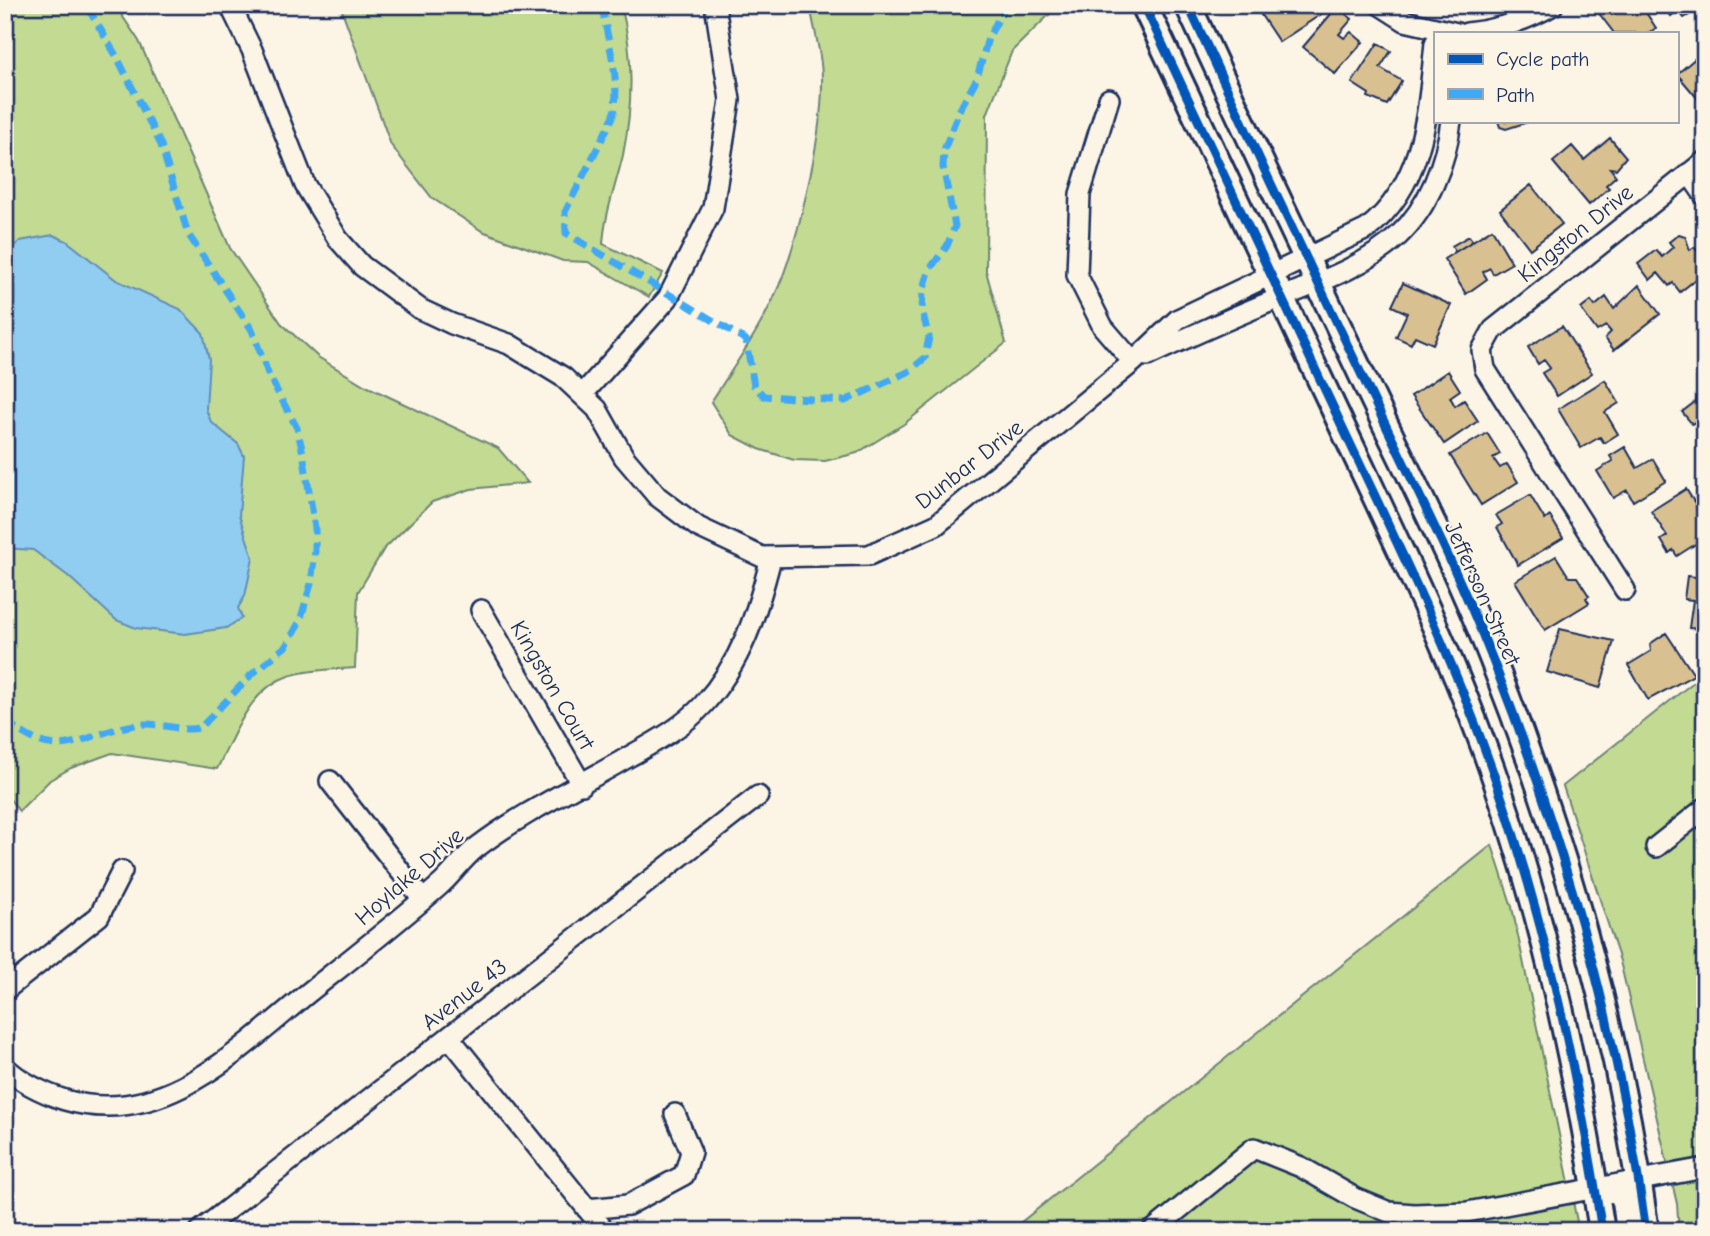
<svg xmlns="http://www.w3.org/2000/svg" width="1710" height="1236" font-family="'Comic Neue',sans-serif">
<rect width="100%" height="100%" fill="#fcf5e5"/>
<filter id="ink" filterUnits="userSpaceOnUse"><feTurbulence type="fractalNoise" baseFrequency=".0143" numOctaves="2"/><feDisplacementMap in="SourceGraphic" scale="14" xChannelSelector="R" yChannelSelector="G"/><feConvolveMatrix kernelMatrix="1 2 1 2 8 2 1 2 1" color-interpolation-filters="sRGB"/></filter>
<g filter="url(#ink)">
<path fill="#c2da91" stroke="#6e8478" stroke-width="2" d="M5,5h110l24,36 91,207 51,75 37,34 46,28 134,63 30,35 -57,6 -39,13 -48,47 -26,43 -3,76c-24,2 -55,1 -76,12 -32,16 -47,60 -62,89l-105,-16 -41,15 -21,12 -31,31 -14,-18z
M340,5h281c13,50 12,100 2,150 -7,30 -18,58 -20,89l60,29 -14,24 -61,-35 -25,-1 -81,-30 -50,-33 -41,-53z
M810,5h249l-47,46 -25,64 -1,156 20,72 -102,81 -47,29 -32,8 -31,-1 -35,-11 -27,-14 -21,-33c22,-34 46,-68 63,-105 23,-48 48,-160 48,-213 1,-25 -8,-54 -12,-79z
M1705,673v558h-26l-2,-27 -57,-243 -57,-175z
M1492,845l20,62 67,324h-569z"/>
<path fill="#91ccf1" stroke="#628db6" stroke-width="2" d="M53,235l14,6 49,39 64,29 23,24 6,26 -3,50 5,13 27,22 6,12 -5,59 14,43 -8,38 -7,12 4,10 -16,10 -41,6 -49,-6 -20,-8 -48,-44 -35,-26 -28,-2v-293l15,-14z"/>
<path fill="#d9c090" stroke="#1b2f5e" stroke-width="2" d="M1263,5h59l4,6 -47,31 -22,-33z
M1617,5h24l15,23 -7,5h-35l-16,-21 7,-6 7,9 8,-6z
M1663,5h39l1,2 -19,11 -6,-8 -7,6z
M1337,7l15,12 -13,15 5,4 7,-6 12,10 -28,32 -32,-27z
M1378,43l13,8 -11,17 22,13 -15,24 -19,-8 1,-3 -17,-11z
M1705,50v38l-7,11 -21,-25z
M1498,121h30v1l-22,7 -6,-2z
M1610,138l16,19 -10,12 -6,-1 6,8 -10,9 3,3 -20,17 -36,-43 19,-16 12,14z
M1531,185l31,39 -32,25 -30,-39z
M1492,229l20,34 -19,11 -3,-6 -4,2 -3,2 4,7 -21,15 -22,-35z
M1679,234l6,2 5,14 4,-3 11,13v12l-25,20 -7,-9 -4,3 -11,-13 -8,7 -12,-16 18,-14 6,7 11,-10 -4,-5z
M1469,236l4,5 -18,11 -3,-6z
M1403,283l48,22 -18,39 -18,-8 -4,8 -15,-7 11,-24 -15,-7z
M1639,285l21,29 -46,36 -9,-12 6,-6 -5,-6 -9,5 -16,-22 10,-8 4,5 11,-9 8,12z
M1562,326l30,47 -35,23 -15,-23 8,-5 -6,-8 -6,4 -10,-17z
M1448,371l12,19 -10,7 5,9 9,-6 14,21 -34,23 -33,-48z
M1605,380l14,23 -14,9 13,22 -14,9 -4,-6 -19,11 -23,-39z
M1705,394v27l-3,-4 -10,7 -10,-12z
M1487,433l13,21 -7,4 7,10 7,-4 11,18 -37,23 -31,-50z
M1625,447l12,21 16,-9 13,22 -33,20 -6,-11 -14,8 -16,-27 16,-10 -3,-5z
M1686,489l19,30v19l-28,18 -4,-6 -4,3 -8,-13 6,-4 -16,-25z
M1530,495l15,25 5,-4 13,22 -45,27 -21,-38 5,-3 -6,-9z
M1556,556l13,21h8l12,19 -3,2 3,5 -44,27 -30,-49z
M1687,576l18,2v51l-16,-1 4,-28 -9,-1z
M1560,629l54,12 -14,47 -53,-16z
M1666,633l28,42 -46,25 -20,-35 23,-14 -1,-7z"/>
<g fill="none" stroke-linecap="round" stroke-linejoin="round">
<defs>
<path id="minor" d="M230,5l22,45 53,135 33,54 24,27 58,43 32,15 57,20 54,33 34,32 27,48 33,39 41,31 64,30 107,-2 67,-30 197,-163 45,-43 189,-90c58,-46 61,-119 68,-186
M1380,5l25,16 52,12
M1467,33c32,-3 58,-12 86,-28
M1109,99l-29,95 -3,81 26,52 30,35
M1689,173l16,23
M1147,356c37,-17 75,-34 113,-50 45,-19 102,-36 138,-70 31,-29 48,-74 53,-115
M583,394l85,-96 45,-90 17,-108 -15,-95
M1625,590l-140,-221 -3,-19 11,-20 212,-169
M481,610l101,175
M330,781l93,119
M1656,847l49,-39
M5,990l94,-74 23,-45
M449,1037l156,194
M5,1067c16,15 38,26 60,33 98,29 173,-50 243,-107 44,-35 89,-70 131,-107 13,-11 23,-27 37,-38 47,-36 103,-62 154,-92 25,-14 53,-29 73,-51 39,-43 54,-92 68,-147
M587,1209l41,-4 56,-30 7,-23 -16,-38
M200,1231l558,-435
M1152,1231l102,-83 47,19 54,31 34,14 25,2 53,-2 238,-44"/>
<path id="major" d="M1144,5c66,140 131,279 197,419 55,117 113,234 155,357 51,147 82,297 106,450
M1188,5c58,126 117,252 177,377 43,91 90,182 127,276 73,185 127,375 154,573
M1596,1190h23l6,11 4,30"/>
</defs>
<use href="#minor" stroke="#1b2f5e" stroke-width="24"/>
<use href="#major" stroke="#1b2f5e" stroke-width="30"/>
<use href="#minor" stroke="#fcf5e5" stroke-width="19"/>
<use href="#major" stroke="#fcf5e5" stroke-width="24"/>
<path stroke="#3fa9f5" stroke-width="7" stroke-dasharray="14 7" stroke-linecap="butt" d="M602,5c5,37 20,75 11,112l-48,95 1,21 180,107 8,46 10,10 81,5 63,-29 17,-14 4,-21 -7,-26 1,-20 7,-22 17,-23 8,-20 -12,-59 1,-17 15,-39 18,-33 11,-40 18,-33
M5,720c57,47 70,15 130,5 23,-4 43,7 65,3l51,-53 35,-29 14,-25 11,-37 4,-33v-23l-12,-75 -6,-25 -28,-52 -17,-46 -64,-96 -27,-89 -44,-88 -31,-52"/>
<defs>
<path id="cycleway" d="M1144,5c66,140 131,279 197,419 55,117 113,234 155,357 51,147 82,297 106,450
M1188,5c58,126 117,252 177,377 43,91 90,182 127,276 73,185 127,375 154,573"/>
</defs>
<use href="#cycleway" stroke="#fcf5e5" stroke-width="13"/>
<use href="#cycleway" stroke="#0057b8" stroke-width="9"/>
</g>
</g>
<g text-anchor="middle" stroke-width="5" stroke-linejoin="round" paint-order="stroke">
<g font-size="23" fill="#1b2f5e" stroke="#fcf5e5">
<text transform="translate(1575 233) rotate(-39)" y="8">Kingston Drive</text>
<text transform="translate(969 464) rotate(-38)" y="8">Dunbar Drive</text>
<text transform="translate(1483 593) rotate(66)" y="8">Jefferson Street</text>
<text transform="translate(553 685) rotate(60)" y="8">Kingston Court</text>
<text transform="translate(409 876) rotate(-41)" y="8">Hoylake Drive</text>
<text transform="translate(464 994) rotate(-38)" y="8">Avenue 43</text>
</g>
</g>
<rect width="1710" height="1236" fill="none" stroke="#fcf5e5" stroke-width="28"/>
<rect x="14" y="14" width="1682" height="1208" fill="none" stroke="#1b2f5e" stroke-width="2.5" filter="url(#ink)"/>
<rect x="1434" y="32" width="245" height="91" fill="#fcf5e5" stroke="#a2a6af" stroke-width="2"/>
<rect x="1448" y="54" width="35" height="10" fill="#0057b8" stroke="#a2a6af" stroke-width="2"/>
<text x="1496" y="66" font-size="21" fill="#1b2f5e">Cycle path</text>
<rect x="1448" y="89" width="35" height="10" fill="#3fa9f5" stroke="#a2a6af" stroke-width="2"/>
<text x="1496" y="102" font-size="21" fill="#1b2f5e">Path</text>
</svg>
